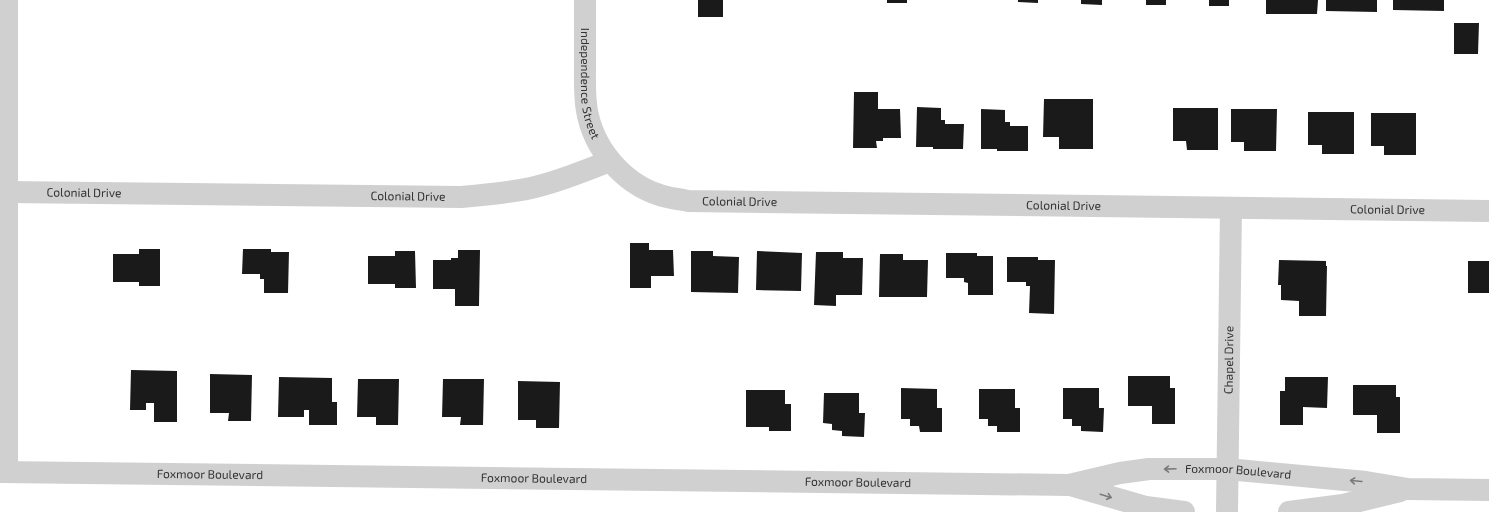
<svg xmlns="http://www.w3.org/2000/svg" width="1489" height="512" font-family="'Exo 2',sans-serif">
<rect width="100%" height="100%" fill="#fff"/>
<path fill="#1a1a1a" d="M698,0h25v17h-25z
M887,0h20v3h-20z
M1018,0h20v3l-20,-1z
M1081,0h21v5l-21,-1z
M1146,0h20v5h-20z
M1209,0h20v6h-20z
M1266,0h52l-1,14h-51z
M1326,0h51v12l-51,-1z
M1393,0h51v11l-51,-1z
M1454,23h25l-1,31h-24z
M854,92h24v17h22l1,29h-18v3h-7l1,7h-24z
M1044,99h49v50h-34v-12h-16z
M917,107l24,1v12h4v4h19l-1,25h-30v-2h-17z
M1173,108h45v42h-31l-1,-9h-13z
M981,109l24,1v12h5v4h18v25h-31v-2h-16z
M1231,109h46l-1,42h-32v-9h-13z
M1308,112h46v42h-32v-9h-14z
M1371,113h45v42h-32v-9h-13z
M630,243h19v7h24l1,26h-23v12h-21z
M139,249h21v37h-21v-4h-26v-28h26z
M243,249h28v3h18l-1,41h-24v-14h-4v-5h-18z
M458,250h22l-1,56h-24v-17h-22v-29h18v-2h7z
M395,251h20l1,37h-21v-4h-27v-28h27z
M691,251h22v5l26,1 -1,36 -47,-1z
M757,251l45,2 -1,38 -45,-1z
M816,252h27v6h20l-1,37h-26v11l-22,-1z
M946,253h31v3h16v39h-25v-12l-4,-1v-4h-18z
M880,254h23v6h25l-1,37h-48z
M1007,257h31v3h17l-1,54 -25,-1 1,-27h-4v-4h-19z
M1279,260l47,1v5h1l-1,50h-27v-15l-18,-1v-15h-3z
M1468,261h21v32h-21z
M131,370l46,1v51h-23v-19h-8v7h-16z
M210,374l42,1 -1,46h-23l1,-8h-19z
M1128,376h42v12h5v36h-23v-18h-24z
M279,377l53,1v24h5v23h-28v-15h-5v7h-26z
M1285,377h43l-1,31 -24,-1v18h-23v-34h5z
M358,379h41l-1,46h-22v-8h-19z
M443,379h41l-1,46h-23l1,-8h-19z
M518,381l42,1 -1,46h-23v-8h-18z
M1353,385h43v12h4v36h-23v-18h-24z
M901,388l36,1v19h5v24h-22l-1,-6h-9v-7h-9z
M1063,388h36v20h5l-1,24 -22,-1v-5h-9v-7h-9z
M979,389h36v19h5v24h-23v-6h-9v-7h-9z
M746,390h39v14h6v27h-22v-4h-23z
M824,393h35v20h6l-1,24 -22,-1v-5l-10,-1v-6l-9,-1z"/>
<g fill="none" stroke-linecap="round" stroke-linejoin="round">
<g stroke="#d0d0d0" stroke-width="22">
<path d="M7,0v472"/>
<path id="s1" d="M585,0c0,22 0,45 0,67 0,16 -1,33 3,49 9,38 40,72 79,81 7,2 14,2 21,4l801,10"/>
<path id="s2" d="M6,192l455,5c24,-2 47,-4 70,-9 28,-6 53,-17 79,-27"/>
<path id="s3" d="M0,472l1069,13 51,-12 29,-4h78l139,13 42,7 81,1"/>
<path d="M1070,485l76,22 38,5"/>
<path id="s4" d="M1227,512l4,-304"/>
<path d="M1289,512l54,-7 57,-14"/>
</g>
</g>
<defs><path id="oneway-shaft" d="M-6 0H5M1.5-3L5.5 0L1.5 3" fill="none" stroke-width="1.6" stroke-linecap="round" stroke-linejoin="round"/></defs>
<g stroke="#7a7a7a">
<use href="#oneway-shaft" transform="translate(1170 469) rotate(178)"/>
<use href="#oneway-shaft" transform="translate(1356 481) rotate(-175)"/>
<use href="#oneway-shaft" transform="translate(1106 496) rotate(17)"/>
</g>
<g text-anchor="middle" stroke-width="4" stroke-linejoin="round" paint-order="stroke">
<g font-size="12" fill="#333" stroke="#fff">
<text dy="4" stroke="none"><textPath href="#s1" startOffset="84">Independence Street</textPath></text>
<text dy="4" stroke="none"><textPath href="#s2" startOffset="78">Colonial Drive</textPath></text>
<text dy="4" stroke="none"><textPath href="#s2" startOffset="402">Colonial Drive</textPath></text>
<text dy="4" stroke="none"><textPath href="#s1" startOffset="308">Colonial Drive</textPath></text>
<text dy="4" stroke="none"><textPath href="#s1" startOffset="632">Colonial Drive</textPath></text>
<text dy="4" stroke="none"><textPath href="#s1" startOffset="956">Colonial Drive</textPath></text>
<text dy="4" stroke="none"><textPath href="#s4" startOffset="152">Chapel Drive</textPath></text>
<text dy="4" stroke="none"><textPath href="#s3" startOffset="1240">Foxmoor Boulevard</textPath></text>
<text dy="4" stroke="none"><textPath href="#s3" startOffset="210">Foxmoor Boulevard</textPath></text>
<text dy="4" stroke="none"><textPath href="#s3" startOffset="534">Foxmoor Boulevard</textPath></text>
<text dy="4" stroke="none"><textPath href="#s3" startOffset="858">Foxmoor Boulevard</textPath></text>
</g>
</g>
</svg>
